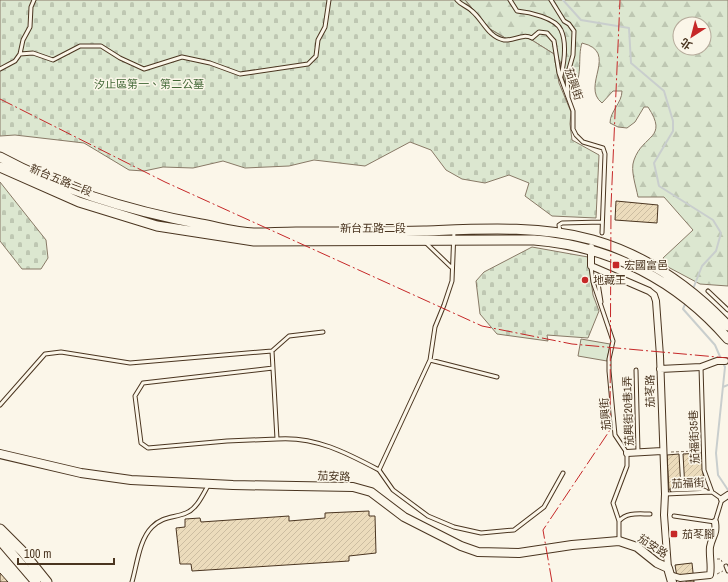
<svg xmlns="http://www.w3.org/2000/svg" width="728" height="582" font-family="'Archivo Narrow','Noto Sans TC',sans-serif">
	<defs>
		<pattern id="forest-firs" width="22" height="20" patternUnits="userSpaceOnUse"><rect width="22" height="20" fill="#dce7d0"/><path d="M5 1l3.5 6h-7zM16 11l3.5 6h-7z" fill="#bec7b2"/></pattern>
		<pattern id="cemetery-stones" width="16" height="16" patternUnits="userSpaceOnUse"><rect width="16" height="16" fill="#dce7d0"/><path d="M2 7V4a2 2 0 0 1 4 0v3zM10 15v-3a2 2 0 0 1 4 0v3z" fill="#bec7b2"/></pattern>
		<pattern id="building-hatch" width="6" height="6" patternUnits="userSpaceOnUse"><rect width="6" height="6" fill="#ecdcbc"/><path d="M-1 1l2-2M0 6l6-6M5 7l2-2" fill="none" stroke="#ccbda1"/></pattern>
	</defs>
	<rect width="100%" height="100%" fill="#fbf6e9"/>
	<path fill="#dce7d0" stroke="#887966" d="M 581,339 L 610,344 L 607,361 L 578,356 Z"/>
	<path fill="url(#forest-firs)" stroke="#887966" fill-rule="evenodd" d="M 465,0 L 728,0 L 728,286 L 700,284 L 668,267 L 663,258 L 693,230 L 664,197 L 638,197 C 636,186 630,170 634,160 C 643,134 669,139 648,107 L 644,107 L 635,122 L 627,128 L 618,127 L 610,123 C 610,111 622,103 622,91 L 613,91 L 602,103 C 580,86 620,52 582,43 C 577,57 584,80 571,90 L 565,85 L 560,61 L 554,54 L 527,37 L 507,39 L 490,29 ZM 680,24 L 704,24 L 704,48 L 680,48 Z"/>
	<path fill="url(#cemetery-stones)" stroke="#887966" d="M 0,0 L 465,0 L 490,29 L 507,39 L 527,37 L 554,54 L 559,83 L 571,112 L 570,124 L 572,140 L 599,155 L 596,218 L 552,216 L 525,196 L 529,183 L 509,175 L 485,183 L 462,179 L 446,170 L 431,150 L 410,142 L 365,166 L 314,160 L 289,166 L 245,168 L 223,161 L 193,168 L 163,167 L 144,171 L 129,170 L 84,143 L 15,135 L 0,136 Z
		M 0,182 L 46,240 L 48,258 L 41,269 L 22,269 L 0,241 Z
		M 532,247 L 588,257 L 593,295 L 599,311 L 588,338 L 547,335 L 548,341 L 497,334 L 480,314 L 476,281 L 484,272 Z"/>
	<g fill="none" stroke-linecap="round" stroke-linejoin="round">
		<path stroke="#c9cecd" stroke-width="2" d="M 563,0 L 581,20 L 629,28 L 631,63 L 664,91 L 673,121 L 673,131 L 654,163 L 659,186 L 713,220 L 721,233 L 716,251 L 702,266 L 693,289
			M 686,302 L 683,309 L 715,345 L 721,359
			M 723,363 L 725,367 L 716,453 L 718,475 L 728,490
			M 723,387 L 728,385"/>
	</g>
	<path fill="url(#building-hatch)" stroke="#4a3520" d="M 616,201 L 658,205 L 657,223 L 615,220 Z
		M 702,453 L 704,488 L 685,489 L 683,454 Z
		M 679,454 L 681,489 L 669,490 L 667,455 Z
		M 369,511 L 369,516 L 375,516 L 376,553 L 349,556 L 349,561 L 192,571 L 191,564 L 180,564 L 176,528 L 185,527 L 185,519 L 200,518 L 201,522 L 289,516 L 289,521 L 325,518 L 325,513 Z
		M 692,563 L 694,582 L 686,582 L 686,576 L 677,577 L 675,565 Z
		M 0,573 L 8,582 L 0,582 Z"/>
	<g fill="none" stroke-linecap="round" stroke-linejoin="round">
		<g stroke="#4a3520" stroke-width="5">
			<path id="lane" d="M 457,0 C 461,5 467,6 472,11 C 483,20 488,37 504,40 C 515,41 522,33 532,38 L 539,32 L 547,33 L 554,41 L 559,73 L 573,111 L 573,129 L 576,135 L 583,142 L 603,148 L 605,154 L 602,233
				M 510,0 L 517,11 C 529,12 556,18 561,30 C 567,43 564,63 561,76
				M 551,0 L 564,21 L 569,24 L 574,31 L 573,55 L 567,76 L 568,97
				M 20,54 L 23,40 L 30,27 L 31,7 L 34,0
				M 0,69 L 15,61 L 20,54 L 33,53 L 53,60 L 80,46 L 101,46 L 120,58 L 144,69 L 182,57 L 210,63 L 240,74 L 308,64 L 316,56 L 318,40 L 325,27 L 329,0
				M 454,231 L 452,281 L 444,305 L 435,327 L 430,360 L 379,470 L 393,490 L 428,516 L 454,527 L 481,533 L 514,530 L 544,507 L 563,473
				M 560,232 L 559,225 L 562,223 L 602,222
				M 425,242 L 451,267
				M 591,267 L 593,282 L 613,341 L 609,359 L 609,371 L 615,435 L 627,453 L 627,466 L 613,503 L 619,521 L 619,539
				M 597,277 L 601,302
				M 708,291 L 728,310
				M 272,351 L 289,336 L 323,332
				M 430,360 L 497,377
				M 273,368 L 143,383 L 135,396 L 141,443 L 148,448 L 227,441 L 277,439
				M 636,370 L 638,452
				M 0,405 L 45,354 L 61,352 L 130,363 L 272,351 L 277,439 C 315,436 347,453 379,470
				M 672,490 L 701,489 L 706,491
				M 665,494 L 712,492
				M 674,516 L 715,522 L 722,499 L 712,492 L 704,470 L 701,367
				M 619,521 C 627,512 638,514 650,514
				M 726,566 L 728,571
				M 132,582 C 137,565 139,540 152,527 C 163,516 174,518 186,513 C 197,509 203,494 209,484"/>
		</g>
		<g stroke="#4a3520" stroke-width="8">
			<path id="street" d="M 591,247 L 591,266 L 649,291 L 654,295 L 656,301 L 660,356 L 665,494 L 664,515 L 668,568
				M 660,369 L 701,367 L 717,361 L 725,361
				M 627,453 L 662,451
				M 722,499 L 728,495
				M 670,575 L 680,578 L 710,575 C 712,566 709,556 710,547 C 712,536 717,535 715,522"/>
		</g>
		<g stroke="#4a3520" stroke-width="10">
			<path id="secondary" d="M 0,454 L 81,473 L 131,480 L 233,485 L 353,487 L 371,492 L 404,517 L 461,546 L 478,552 L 519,553 L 572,545 L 619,541 L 637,547 L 657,563 L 668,568 L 672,582"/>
		</g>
		<g stroke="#4a3520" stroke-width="11">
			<path id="primary" d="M 0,157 C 63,191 130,211 201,224 C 218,227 236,233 254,233 C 268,233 282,232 296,232 C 339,232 381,232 424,231 C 479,229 539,225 593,240 C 645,255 691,287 728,326
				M 0,167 L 79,202 L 157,226 L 254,241 L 534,240 C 611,246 678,281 728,339
				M 0,529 L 22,551 L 47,582
				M 0,540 L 36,582"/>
		</g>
		<path stroke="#7f6f5c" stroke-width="1" stroke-dasharray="3 2" stroke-linecap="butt" d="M 671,452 L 698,451
			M 717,559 L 721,559 L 722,562
			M 717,574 L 723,571"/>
		<use href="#lane" stroke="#fbf6e9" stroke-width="3"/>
		<use href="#street" stroke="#fbf6e9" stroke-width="6"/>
		<use href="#secondary" stroke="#fbf6e9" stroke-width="8"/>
		<use href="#primary" stroke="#fbf6e9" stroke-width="9"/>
		<path stroke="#c62828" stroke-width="1" stroke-dasharray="14 3 2 3" stroke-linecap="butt" d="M 0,99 L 165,182 L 482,326 L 572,344 L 728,358
			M 552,582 L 543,530 L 610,430 L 611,206 L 620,0"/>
	</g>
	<g fill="#c62828" stroke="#fbf6e9" stroke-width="1.5">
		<rect x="612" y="261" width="8" height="8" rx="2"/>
		<circle cx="585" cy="280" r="4"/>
		<rect x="670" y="530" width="8" height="8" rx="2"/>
	</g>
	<g text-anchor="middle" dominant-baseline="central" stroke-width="3" stroke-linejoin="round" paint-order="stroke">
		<g font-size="11" fill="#436837" stroke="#fbf6e9">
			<text x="149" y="84">汐止區第一、第二公墓</text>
		</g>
		<g font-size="11" fill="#4a3520" stroke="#fbf6e9">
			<text transform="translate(574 84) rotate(72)">茄興街</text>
			<text transform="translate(61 180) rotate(22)">新台五路二段</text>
			<text x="373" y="228">新台五路二段</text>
			<text transform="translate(650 391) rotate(-91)">茄苳路</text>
			<text transform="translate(628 411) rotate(-92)">茄興街20巷1弄</text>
			<text transform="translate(605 414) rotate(-95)">茄興街</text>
			<text transform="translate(694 437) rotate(-92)">茄福街35巷</text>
			<text transform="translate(334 476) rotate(2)">茄安路</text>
			<text transform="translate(688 483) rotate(-3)">茄福街</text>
			<text transform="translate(653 546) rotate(33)">茄安路</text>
		</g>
		<g font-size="11" fill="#4a3520" stroke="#fbf6e9" text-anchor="start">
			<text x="624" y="265">宏國富邑</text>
			<text x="593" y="280">地藏王</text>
			<text x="682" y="534">茄苳腳</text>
		</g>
	</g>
	<g transform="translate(692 36) rotate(216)"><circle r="19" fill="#fbf6e9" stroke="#b4a999"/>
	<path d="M0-3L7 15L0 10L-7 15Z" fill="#c62828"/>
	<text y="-6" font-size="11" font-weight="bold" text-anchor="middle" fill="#4a3520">北</text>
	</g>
	<path d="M18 558v6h96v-6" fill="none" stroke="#4a3520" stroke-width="2"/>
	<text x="24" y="558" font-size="12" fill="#4a3520" stroke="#fbf6e9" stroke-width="3" paint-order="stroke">100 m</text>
</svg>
